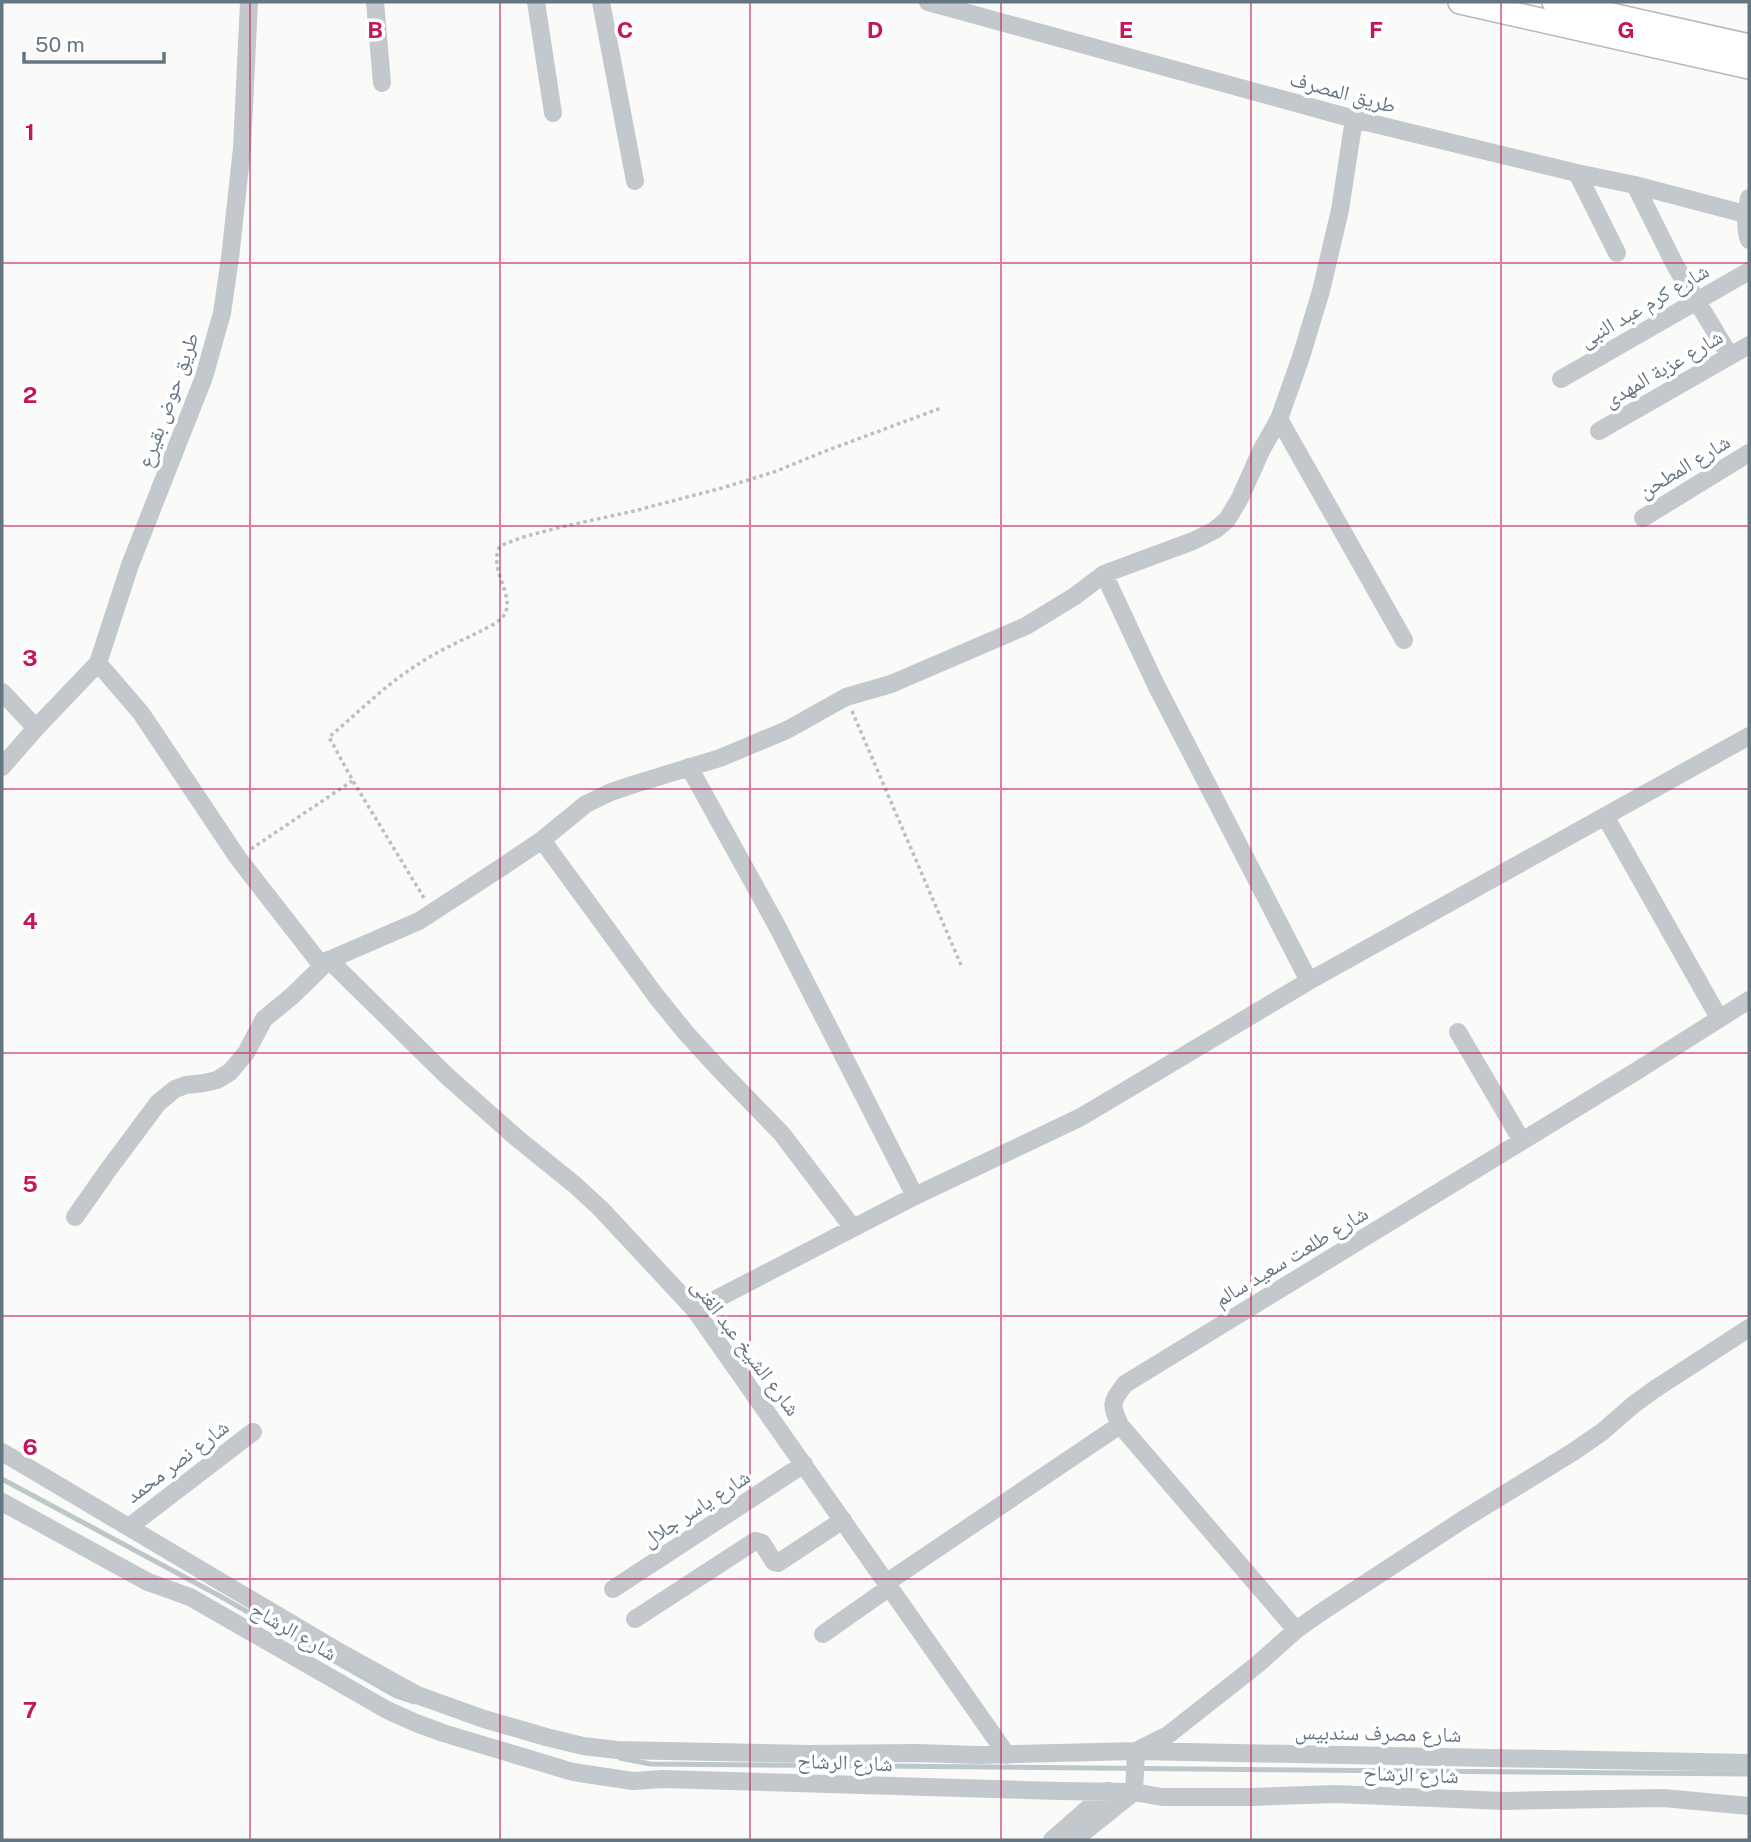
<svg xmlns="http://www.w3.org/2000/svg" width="1751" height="1842" font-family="'Public Sans','Noto Naskh Arabic',sans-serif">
	<rect width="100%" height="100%" fill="#fafaf8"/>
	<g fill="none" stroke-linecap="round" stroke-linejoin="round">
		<path stroke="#bbc7cb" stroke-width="5" d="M 2,1479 L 218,1595 L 396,1696 L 414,1702
			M 620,1758 L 650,1764 L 1749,1774"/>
		<g stroke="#b3babf" stroke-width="26">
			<path id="secondary" d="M 1460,2 L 1749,67
				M 1554,2 L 1749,46"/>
		</g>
		<path stroke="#bbbfc2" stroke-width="3.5" stroke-dasharray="3.5 3.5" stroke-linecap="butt" d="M 852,711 L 961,965
			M 251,849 L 352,781
			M 424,898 L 353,781 L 329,737 C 358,713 385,685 417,665 C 436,652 458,642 479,632 C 486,628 496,624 502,618 C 519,598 487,571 500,546 L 523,537 L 561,527 L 634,511 L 722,488 L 774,472 L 823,452 L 941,408"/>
		<path stroke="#c3c8cc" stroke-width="18" d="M 375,2 L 382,83
			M 536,2 L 553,113
			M 601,2 L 635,181
			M 928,2 L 1354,119 L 1577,173 L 1635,185 L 1749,215
			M 1577,173 L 1617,253
			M 1635,185 L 1675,265 L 1730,356
			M 1749,198 C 1747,211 1744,227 1749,240
			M 1561,379 L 1749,271
			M 1279,419 L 1404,640
			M 1599,431 L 1749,345
			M 1643,518 L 1749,453
			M 1104,574 L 1156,685 L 1309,981
			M 98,663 L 141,713 L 238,858 L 319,962 L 329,960 L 419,921 L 502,867 L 542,840 L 586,804 L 611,792 L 635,784 L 720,758 L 787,730 L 846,697 L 891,684 L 1026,626 L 1075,596 L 1104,574 L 1193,541 L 1215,530 L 1227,520 L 1240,498 L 1261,451 L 1279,419 L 1301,357 L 1321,291 L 1340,210 L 1354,119
			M 2,692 L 36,728
			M 2,767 L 36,728 L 98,663 L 130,565 L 204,377 L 222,313 L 230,258 L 242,148 L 249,2
			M 689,767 L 777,926 L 915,1196
			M 1605,816 L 1719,1018
			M 542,840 L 656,996 L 686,1033 L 718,1068 L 782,1134 L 853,1228
			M 329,960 L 448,1077 L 518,1139 L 575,1185 L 601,1209 L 695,1310 L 1007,1755
			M 1458,1032 L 1522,1141
			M 75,1217 L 108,1170 L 158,1103 L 175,1089 L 186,1085 L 204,1083 L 217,1080 L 230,1072 L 246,1053 L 264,1019 L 292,996 L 329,960
			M 695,1310 L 915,1196 L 1081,1117 L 1309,981 L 1749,736
			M 2,1452 L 341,1653 L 417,1695 L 484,1719 L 546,1737 L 583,1746 L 617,1750 L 809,1754 L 916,1753 L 978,1755 L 1136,1751 L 1749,1763
			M 2,1502 L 148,1582 L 190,1597 L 387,1710 L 416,1723 L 443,1733 L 573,1772 L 633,1781 L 663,1779 L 1059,1791 L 1134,1792 L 1162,1797 L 1252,1797 L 1335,1794 L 1504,1801 L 1663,1798 L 1749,1806
			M 129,1527 L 253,1432
			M 886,1583 L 1120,1425
			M 613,1589 L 804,1464
			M 635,1619 L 755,1541 L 762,1543 L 774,1562 L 778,1563 L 843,1520
			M 1296,1630 L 1120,1425 C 1110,1403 1111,1403 1125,1384 L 1635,1072 L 1749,1000
			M 823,1634 L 890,1587
			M 1052,1840 L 1108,1791
			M 1074,1840 L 1134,1792 L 1136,1751 L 1168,1735 L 1258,1664 L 1296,1630 L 1323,1611 L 1464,1519 L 1573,1452 L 1602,1432 L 1633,1405 L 1655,1389 L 1749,1328"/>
		<use href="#secondary" stroke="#fff" stroke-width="23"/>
	</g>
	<path fill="none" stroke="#c2185b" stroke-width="2" stroke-opacity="0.55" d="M 250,2 L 250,1840M 500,2 L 500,1840M 750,2 L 750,1840M 1001,2 L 1001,1840M 1251,2 L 1251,1840M 1501,2 L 1501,1840M 2,263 L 1749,263M 2,526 L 1749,526M 2,789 L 1749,789M 2,1053 L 1749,1053M 2,1316 L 1749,1316M 2,1579 L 1749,1579"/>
	<g text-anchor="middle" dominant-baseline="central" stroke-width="7" stroke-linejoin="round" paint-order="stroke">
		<g font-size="21" fill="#657683" stroke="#fff">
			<text transform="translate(1343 92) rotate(15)">طريق المصرف</text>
			<text transform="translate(1644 305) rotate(-30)">شارع كرم عبد النبى</text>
			<text transform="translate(1663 368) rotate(-30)">شارع عزبة المهدى</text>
			<text transform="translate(168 400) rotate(-70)">طريق حوض بقيرع</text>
			<text transform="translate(1684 466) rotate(-31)">شارع المطحن</text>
			<text transform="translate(1291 1256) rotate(-31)">شارع طلعت سعيد سالم</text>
			<text transform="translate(746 1347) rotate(53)">شارع الشيخ عبد الغنى</text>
			<text transform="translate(177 1461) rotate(-37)">شارع نصر محمد</text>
			<text transform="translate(696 1508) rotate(-33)">شارع ياسر جلال</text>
			<text transform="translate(294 1631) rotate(30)">شارع الرشاح</text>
			<text transform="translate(1378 1733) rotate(1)">شارع مصرف سندبيس</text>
			<text transform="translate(845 1762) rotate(2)">شارع الرشاح</text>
			<text transform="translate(1411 1774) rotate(2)">شارع الرشاح</text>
		</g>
	</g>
	<g font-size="23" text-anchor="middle" font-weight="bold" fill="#c2185b" stroke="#fff" stroke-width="7" stroke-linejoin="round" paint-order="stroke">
		<text x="375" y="38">B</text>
		<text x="625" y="38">C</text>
		<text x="875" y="38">D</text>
		<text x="1126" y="38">E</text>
		<text x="1376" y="38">F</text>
		<text x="1626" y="38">G</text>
		<text x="30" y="140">1</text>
		<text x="30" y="403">2</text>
		<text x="30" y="666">3</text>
		<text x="30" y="929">4</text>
		<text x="30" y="1192">5</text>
		<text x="30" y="1455">6</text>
		<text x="30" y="1718">7</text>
	</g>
	<rect width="1751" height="1842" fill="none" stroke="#657683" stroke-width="7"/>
	<path d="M24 52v10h140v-10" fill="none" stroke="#657683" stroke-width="3.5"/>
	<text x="35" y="52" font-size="21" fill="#657683" stroke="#ffffff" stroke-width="5" paint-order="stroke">50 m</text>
</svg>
